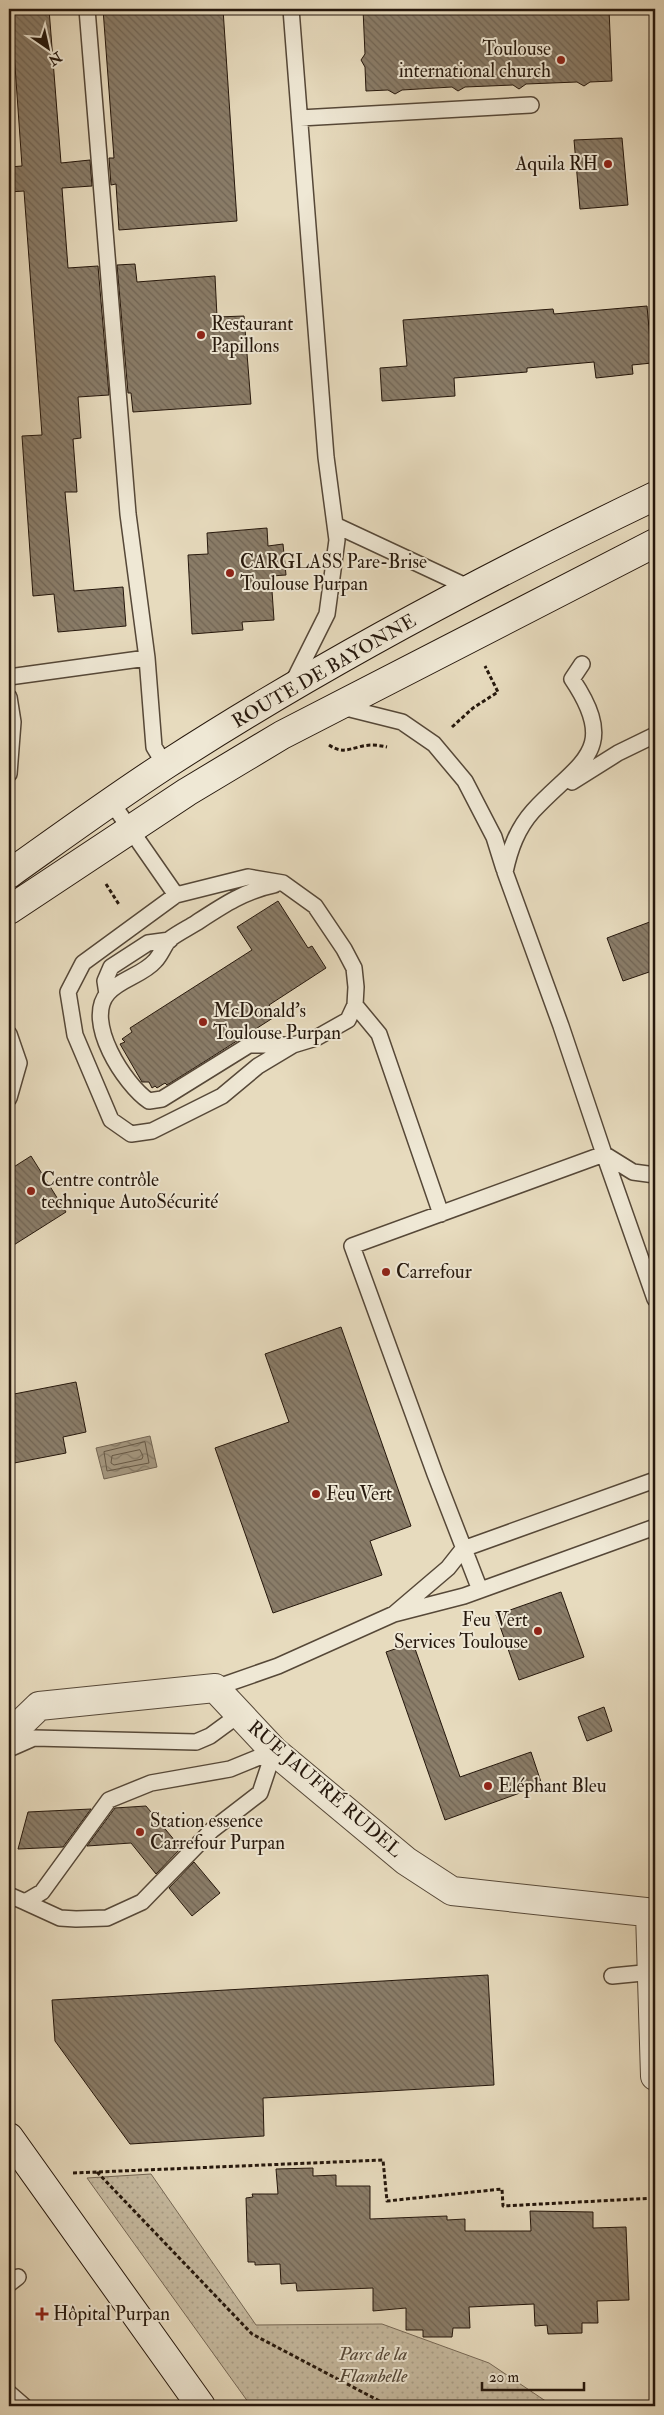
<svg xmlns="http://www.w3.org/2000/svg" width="664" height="2415" font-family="'IM FELL Double Pica',serif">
	<defs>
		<pattern id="grass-dots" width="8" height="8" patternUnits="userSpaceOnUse" patternTransform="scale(1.25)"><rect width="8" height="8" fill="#c6baa0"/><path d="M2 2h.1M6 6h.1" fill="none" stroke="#aa9f89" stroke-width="1.8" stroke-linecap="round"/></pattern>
		<pattern id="water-waves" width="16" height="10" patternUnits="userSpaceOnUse" patternTransform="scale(1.25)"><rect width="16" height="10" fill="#a59881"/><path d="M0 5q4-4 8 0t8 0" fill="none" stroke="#867b68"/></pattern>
		<pattern id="building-back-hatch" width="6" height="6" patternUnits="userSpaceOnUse" patternTransform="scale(1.25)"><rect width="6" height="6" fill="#8a7d69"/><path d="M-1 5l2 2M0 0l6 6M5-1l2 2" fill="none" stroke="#716555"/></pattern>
	</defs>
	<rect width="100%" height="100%" fill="#e7dbbe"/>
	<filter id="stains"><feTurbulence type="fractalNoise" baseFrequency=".004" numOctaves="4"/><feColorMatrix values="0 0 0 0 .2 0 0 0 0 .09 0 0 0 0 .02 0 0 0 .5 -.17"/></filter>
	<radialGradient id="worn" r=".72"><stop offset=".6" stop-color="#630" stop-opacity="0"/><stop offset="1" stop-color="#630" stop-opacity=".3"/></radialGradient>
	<path fill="url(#grass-dots)" stroke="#766856" d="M 151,2174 L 256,2325 L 382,2324 L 489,2363 L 553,2406 L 251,2406 L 87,2178 Z"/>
	<path fill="url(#water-waves)" stroke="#726452" d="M 150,1436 L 157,1467 L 104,1479 L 96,1448 Z"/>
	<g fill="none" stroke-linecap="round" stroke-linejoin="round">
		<path stroke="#655846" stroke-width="1" d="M 145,1442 L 149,1463 L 107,1471 L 104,1452 Z
			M 140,1450 L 143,1456 L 142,1459 L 114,1465 L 111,1463 L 112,1456 Z"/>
	</g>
	<path fill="url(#building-back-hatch)" stroke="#25170c" d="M 11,9 L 49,9 L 61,163 L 90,160 L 92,186 L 62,188 L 68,268 L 98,266 L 109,395 L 78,397 L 81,438 L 73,439 L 77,492 L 65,492 L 74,591 L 123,587 L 126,626 L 58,632 L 54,594 L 33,596 L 22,436 L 42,435 L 24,191 L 9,192 L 9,167 L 22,166 Z
		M 103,9 L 223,9 L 237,221 L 119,230 L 116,184 L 111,185 L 109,158 L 114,158 Z
		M 363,9 L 609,9 L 612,81 L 590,82 L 584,86 L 577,82 L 526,84 L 519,89 L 513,85 L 465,87 L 458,91 L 452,87 L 402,90 L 395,94 L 388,90 L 366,91 L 365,67 L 361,60 L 365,54 Z
		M 622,138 L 628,205 L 580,209 L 574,140 Z
		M 135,264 L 137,282 L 215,276 L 217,317 L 244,316 L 251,404 L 133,412 L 131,393 L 128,393 L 117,265 Z
		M 647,306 L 652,363 L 632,365 L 633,374 L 596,378 L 594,362 L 527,368 L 527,372 L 454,378 L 455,396 L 382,401 L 380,368 L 407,366 L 403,320 L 553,309 L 554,314 Z
		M 267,528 L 268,546 L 283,544 L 286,575 L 271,576 L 274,620 L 242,622 L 243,630 L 192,634 L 188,555 L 208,554 L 207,533 Z
		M 278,901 L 308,948 L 312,946 L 326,968 L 269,1005 L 276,1016 L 207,1060 L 167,1085 L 165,1083 L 157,1088 L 155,1086 L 152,1088 L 149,1082 L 142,1082 L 120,1044 L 125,1042 L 122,1039 L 132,1032 L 130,1028 L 252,950 L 237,927 Z
		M 655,920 L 655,970 L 623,981 L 607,938 Z
		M 31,1156 L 66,1212 L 9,1248 L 9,1170 Z
		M 341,1327 L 411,1526 L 370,1541 L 382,1575 L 273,1613 L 215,1448 L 289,1422 L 265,1354 Z
		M 76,1382 L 86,1432 L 63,1437 L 66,1453 L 9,1464 L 9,1395 Z
		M 561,1592 L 584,1657 L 519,1680 L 496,1615 Z
		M 413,1643 L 460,1777 L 531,1752 L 542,1785 L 445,1820 L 386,1652 Z
		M 604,1707 L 612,1731 L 587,1741 L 578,1717 Z
		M 146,1806 L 181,1848 L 156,1874 L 131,1843 L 87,1846 L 115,1808 Z
		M 91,1809 L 63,1847 L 18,1849 L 28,1812 Z
		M 194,1862 L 220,1893 L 192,1916 L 169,1888 Z
		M 488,1975 L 494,2085 L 263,2098 L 264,2136 L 130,2144 L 55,2041 L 52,2000 Z
		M 313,2168 L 313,2176 L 336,2175 L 336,2186 L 370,2186 L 370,2219 L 447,2216 L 447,2220 L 465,2219 L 465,2231 L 531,2231 L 530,2211 L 593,2212 L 593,2228 L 626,2227 L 629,2300 L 597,2301 L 598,2323 L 582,2323 L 582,2333 L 548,2334 L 547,2325 L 535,2326 L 534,2304 L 469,2307 L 470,2328 L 453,2328 L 452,2337 L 423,2337 L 423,2330 L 406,2330 L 406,2308 L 373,2311 L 373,2288 L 297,2291 L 296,2283 L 281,2284 L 280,2264 L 255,2265 L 255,2262 L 248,2262 L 246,2198 L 253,2197 L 252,2194 L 278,2194 L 276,2169 Z"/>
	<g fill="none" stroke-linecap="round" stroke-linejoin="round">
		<g stroke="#564838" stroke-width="18">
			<path id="lane" d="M 87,9 L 128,514 L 147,658
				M 291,9 L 326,457 L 337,540 L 327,614 L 293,682
				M 300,118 L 531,105
				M 335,525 L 470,588
				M 582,664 L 572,679 C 621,752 578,762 533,811 C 517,829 510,849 505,872 L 561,1026 L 604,1154 L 633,1172 L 655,1175
				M 9,677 L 147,658 L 154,747 L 165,765
				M 9,697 L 13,722 L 9,774
				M 338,706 L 402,722 L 434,744 L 465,781 L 494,837 L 504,869
				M 572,782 L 618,753 L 655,735
				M 112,803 L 176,895
				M 248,877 L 283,883 L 315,906 L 344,949 L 354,968 L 356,987 L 355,1005 L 348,1020 L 316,1038 L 293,1045 L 258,1066 L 222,1096 L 152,1131 L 131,1134 L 111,1120 L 75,1035 L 68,992 L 83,963 L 176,895 Z
				M 274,885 C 244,891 222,906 196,923 C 188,928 178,933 170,939 C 164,945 161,955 155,961 C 143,975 120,979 108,993 C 83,1021 125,1085 149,1101 L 162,1099 L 249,1045 L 292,1045
				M 107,994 L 105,981 L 111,967 L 148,943 L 170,940
				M 355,1005 L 379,1034 L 441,1214
				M 9,1034 L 19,1063 L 9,1098
				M 655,1480 L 463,1549 L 448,1568 L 394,1614 L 464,1596 L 655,1527
				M 480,1590 L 435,1474 L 352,1246 L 604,1154 L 655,1299
				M 215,1688 L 278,1666 L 394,1614
				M 9,1749 L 34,1738 L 196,1742 L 210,1736 L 240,1714
				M 9,1895 L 25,1902 L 42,1892 L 109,1800 L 151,1783 L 230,1769 L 274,1751
				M 25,1902 L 60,1918 L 76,1919 L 107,1918 L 142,1902 L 212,1830 L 260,1793 L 274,1751
				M 612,1976 L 653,1972
				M 9,2284 L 18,2277
				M 9,2393 L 24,2406"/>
		</g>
		<g stroke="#564838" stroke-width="30">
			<path id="street" d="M 9,1735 L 39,1706 L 215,1688 L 274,1751 L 406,1861 L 452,1891 L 655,1913
				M 650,1913 L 655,2076"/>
		</g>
		<g stroke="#25170c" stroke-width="30">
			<path id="secondary" d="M 9,874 C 61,837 113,799 167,764 C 323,663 488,576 655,496
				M 9,910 L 187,792 L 282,735 L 655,543
				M 9,2137 L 201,2406"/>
		</g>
		<path stroke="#25170c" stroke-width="3" stroke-dasharray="4 2.5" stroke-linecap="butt" d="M 452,727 L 473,708 L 498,692 L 485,666
			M 329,745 C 341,753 346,750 359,747 C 368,744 378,745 387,747
			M 106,884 L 120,906
			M 97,2172 L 252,2334 L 389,2406
			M 73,2173 L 383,2160 L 387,2201 L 502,2189 L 503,2206 L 655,2198"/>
		<use href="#lane" stroke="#efe8d5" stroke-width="15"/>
		<use href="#street" stroke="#efe8d5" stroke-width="28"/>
		<use href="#secondary" stroke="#efe8d5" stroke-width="28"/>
	</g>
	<g fill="#8f2418" stroke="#efe8d5" stroke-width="2">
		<circle cx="561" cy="60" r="5"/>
		<circle cx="608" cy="164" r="5"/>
		<circle cx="201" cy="335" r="5"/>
		<circle cx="230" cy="573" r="5"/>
		<circle cx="203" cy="1022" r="5"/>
		<circle cx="31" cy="1191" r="5"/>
		<circle cx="386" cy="1272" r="5"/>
		<circle cx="316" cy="1494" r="5"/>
		<circle cx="538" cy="1631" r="5"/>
		<circle cx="488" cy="1786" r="5"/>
		<circle cx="140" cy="1832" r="5"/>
		<path d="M39.5 2306.5h5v5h5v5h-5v5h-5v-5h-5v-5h5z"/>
	</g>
	<g text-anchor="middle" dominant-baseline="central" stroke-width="4" stroke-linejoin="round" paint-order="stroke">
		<g font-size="19" fill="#25170c" stroke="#efe8d5" text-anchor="start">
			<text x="551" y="49" text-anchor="end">Toulouse<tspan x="551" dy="22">international church</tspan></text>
			<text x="598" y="164" text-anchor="end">Aquila RH</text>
			<text x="211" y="324">Restaurant<tspan x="211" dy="22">Papillons</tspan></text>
			<text x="240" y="562">CARGLASS Pare-Brise<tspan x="240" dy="22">Toulouse Purpan</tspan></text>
			<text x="213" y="1011">McDonald's<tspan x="213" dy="22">Toulouse Purpan</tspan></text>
			<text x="41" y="1180">Centre contrôle<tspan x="41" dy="22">technique AutoSécurité</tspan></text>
			<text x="396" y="1272">Carrefour</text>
			<text x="326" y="1494">Feu Vert</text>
			<text x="528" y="1620" text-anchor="end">Feu Vert<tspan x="528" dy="22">Services Toulouse</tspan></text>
			<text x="498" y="1786">Eléphant Bleu</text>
			<text x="150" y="1821">Station essence<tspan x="150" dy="22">Carrefour Purpan</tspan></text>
			<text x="53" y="2314">Hôpital Purpan</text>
		</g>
		<g font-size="19" fill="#25170c" stroke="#efe8d5">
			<text transform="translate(324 671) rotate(-30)">ROUTE DE BAYONNE</text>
			<text transform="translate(325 1789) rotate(41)">RUE JAUFRÉ RUDEL</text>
		</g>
		<g font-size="19" font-style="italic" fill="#554838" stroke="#efe8d5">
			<text x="373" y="2354">Parc de la<tspan x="373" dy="22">Flambelle</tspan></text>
		</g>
	</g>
	<rect width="664" height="2415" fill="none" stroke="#e7dbbe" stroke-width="30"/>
	<rect x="10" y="10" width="644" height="2395" fill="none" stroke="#25170c" stroke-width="2.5"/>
	<rect x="15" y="15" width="634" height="2385" fill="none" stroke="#25170c"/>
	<g transform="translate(48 48) rotate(146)" stroke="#efe8d5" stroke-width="4" paint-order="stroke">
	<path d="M0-4L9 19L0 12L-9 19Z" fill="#25170c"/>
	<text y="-8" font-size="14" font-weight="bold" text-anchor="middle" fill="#25170c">N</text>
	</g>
	<path d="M482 2382v8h102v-8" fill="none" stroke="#25170c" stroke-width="2.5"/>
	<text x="489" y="2382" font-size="15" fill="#25170c" stroke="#efe8d5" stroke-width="4" paint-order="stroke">20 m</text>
	<rect width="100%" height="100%" filter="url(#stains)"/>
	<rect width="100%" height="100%" fill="url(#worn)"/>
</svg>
